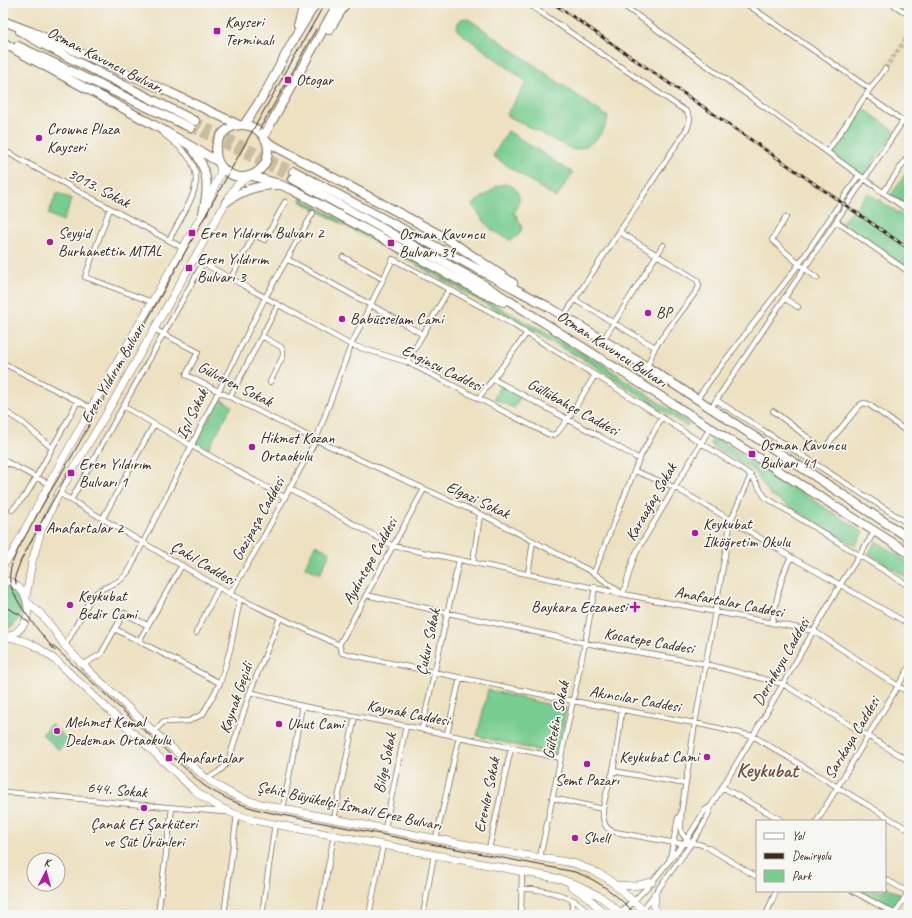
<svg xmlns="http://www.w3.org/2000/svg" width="912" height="918" font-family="Caveat,sans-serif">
	<rect width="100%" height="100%" fill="#f6f6f2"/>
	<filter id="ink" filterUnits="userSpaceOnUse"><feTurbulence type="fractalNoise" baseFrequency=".025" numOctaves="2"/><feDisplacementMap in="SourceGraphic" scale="8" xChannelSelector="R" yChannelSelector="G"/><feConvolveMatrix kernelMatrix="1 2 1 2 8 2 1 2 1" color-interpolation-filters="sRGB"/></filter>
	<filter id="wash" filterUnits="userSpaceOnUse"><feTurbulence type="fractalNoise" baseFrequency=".012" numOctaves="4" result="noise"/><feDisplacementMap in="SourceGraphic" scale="16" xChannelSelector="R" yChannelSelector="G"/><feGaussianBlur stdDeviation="0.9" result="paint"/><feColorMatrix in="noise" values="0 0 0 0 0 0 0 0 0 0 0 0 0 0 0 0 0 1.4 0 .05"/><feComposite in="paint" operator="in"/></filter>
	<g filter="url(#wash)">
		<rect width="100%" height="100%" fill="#ede1c1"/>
		<path fill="#77cc8f" stroke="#597b56" d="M 465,18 L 470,20 L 608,117 C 604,135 592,147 573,150 L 506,115 L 527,82 L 458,31 C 456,24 459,19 465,18 Z
			M 864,109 L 895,131 L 864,176 L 832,155 Z
			M 508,131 L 573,173 L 556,198 L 493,156 Z
			M 909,169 L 909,207 L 891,195 Z
			M 505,184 C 520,186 523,201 514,212 L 522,226 C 521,234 517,238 510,240 L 492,230 L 484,221 L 472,205 L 497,186 Z
			M 57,193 L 72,199 L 63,221 L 48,214 Z
			M 868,193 L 909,220 L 909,270 L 842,222 Z
			M 301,198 L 602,364 L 688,422 L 688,425 L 686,426 L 595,366 L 411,262 L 300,201 Z
			M 500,385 L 521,395 L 514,408 L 494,399 Z
			M 220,399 L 232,406 L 206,452 L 194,445 Z
			M 714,437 L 863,532 L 855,546 L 770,495 L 754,471 L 712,446 L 711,441 Z
			M 876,541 L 909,562 L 909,579 L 869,554 Z
			M 315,545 L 330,552 L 320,574 L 305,567 Z
			M 3,587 C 27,594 27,624 3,631 Z
			M 488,690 L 567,709 L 556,755 L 477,736 Z
			M 51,724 L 68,740 L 59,750 L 42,734 Z
			M 885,886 L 901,895 L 892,910 L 859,891 L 885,891 Z"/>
	</g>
	<g filter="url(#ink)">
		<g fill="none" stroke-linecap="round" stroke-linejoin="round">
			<path stroke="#c9bca0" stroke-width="4.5" stroke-dasharray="4.5 2" stroke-linecap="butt" d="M 885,69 L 908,36"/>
			<path stroke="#c9bca0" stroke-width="8" stroke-dasharray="8 4" stroke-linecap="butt" d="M 195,121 L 294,171
				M 191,128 L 293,179"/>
			<g stroke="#796a57" stroke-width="6">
				<path id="street" d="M 527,3 L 687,112 L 690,119 L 688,127 L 564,316
					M 620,3 L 909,211
					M 745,3 L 870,89 L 827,152 L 825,150
					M 891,3 L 909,15
					M 908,36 L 909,34
					M 870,89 L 885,69
					M 866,95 L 909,125
					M 164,134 C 172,141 181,147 187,155 C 203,175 195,193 184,213 C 179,222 174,231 169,240
					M 3,150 L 183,248
					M 883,193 L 909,155
					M 110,208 L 85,277 L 152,302
					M 786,217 L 772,240 L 799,264 L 817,278
					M 836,221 L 909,272
					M 620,232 L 697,280 L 699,285 L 698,289 L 655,347 L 647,367
					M 343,257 L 383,279
					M 194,258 L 351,345 L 407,362 L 548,434 L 553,435 L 557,433 L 568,419 L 595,375
					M 287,259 L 371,305 L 422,334
					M 231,278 L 254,235 L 265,240 L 285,202
					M 784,298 L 798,307
					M 575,300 L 655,347
					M 154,329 L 198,352 L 186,375 L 316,440 L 489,518 L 594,573 L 621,593
					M 262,336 L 281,347 L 283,351 L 283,356 L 270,382
					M 603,340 L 663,245
					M 407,362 L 449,289
					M 3,363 L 91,408
					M 493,379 L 599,436 L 639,459
					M 230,397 L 278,305
					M 478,399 L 527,333
					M 697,399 L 711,379 L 799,264 L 859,175
					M 716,400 L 909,524
					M 123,406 L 192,446 L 284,497
					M 711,408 L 903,121
					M 3,410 L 23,423 L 52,448
					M 773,411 L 819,446 L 824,446 L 827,445 L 860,405 L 864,403 L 868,404 L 909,433
					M 3,460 L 49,484
					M 3,469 L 7,462
					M 635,471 L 674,487 L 731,520 L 791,557 L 909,624
					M 289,488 L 393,546 L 623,594 L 814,631 L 909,693
					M 59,493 L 230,594 L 339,645
					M 71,500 L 203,263
					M 12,510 L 23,498 L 28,492 L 78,401
					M 103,518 L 154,424
					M 473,562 L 480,515
					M 594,573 L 639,459 L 662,417
					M 528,574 L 533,541
					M 230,594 L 264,536 L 316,440 L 351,345 L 393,259 L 497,315 L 621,391 L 751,475 L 765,497 L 909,586
					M 623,594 L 633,560 L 637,551 L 710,428
					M 366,595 L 585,643 L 706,664 L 783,684 L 909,761
					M 772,623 C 777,600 780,577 791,557
					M 115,629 L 220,683
					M 196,633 L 219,587
					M 139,641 L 182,565
					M 339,645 L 342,653 L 573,701 L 695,723 L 753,736 L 909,830
					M 339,645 L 424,489
					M 65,646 L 92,596 C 105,583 118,588 130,569 L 265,298 L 313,213
					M 83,665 L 101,654 L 124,613 L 147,625
					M 250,692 L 302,706 L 406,726 L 561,758
					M 622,710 C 619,730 617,751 613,771 C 610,784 602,801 603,814 C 603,823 606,830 615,832 L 670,842 L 674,842 L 683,844 L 692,843 L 699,844 L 707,847 L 757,877
					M 422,729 L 459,560
					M 154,732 L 163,722 L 189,721 L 203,714 L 220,683 L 230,650 L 240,599
					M 447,734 L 460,678
					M 613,771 L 686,784
					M 206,778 C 216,775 222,770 228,762 L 250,692 L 280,618
					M 722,787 L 783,821
					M 3,792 L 31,794 L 121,803 L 224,812
					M 552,798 L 603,809
					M 283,809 L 302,706
					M 334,819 L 355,716
					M 817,821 L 898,686 L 909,668
					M 385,828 L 406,726
					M 436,839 L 459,737
					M 692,843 C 675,830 683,831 681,814 L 695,723 L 715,612 L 731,520 L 751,475
					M 489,849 L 511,748
					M 540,857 L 585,643 L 595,587
					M 670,859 L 678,818 L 681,814
					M 885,879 L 908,892
					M 521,889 C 539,888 582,896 588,915
					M 853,891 L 897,915
					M 634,901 L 652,882 L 687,839 L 705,810 L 711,806 L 753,736 L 840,585 L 875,531
					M 643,909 C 655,894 666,878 678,862 C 688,848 708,822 711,806
					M 423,913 L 441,915
					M 158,915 L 172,808
					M 224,915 L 237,815
					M 262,915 L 275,823
					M 319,915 L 334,835
					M 369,915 L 383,845
					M 423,915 L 434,855
					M 521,915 L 522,872
					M 571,915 L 573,901
					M 766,915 L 776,891
					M 894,915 L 909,891"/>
			</g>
			<g stroke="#796a57" stroke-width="8">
				<path id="secondary" d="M 3,5 L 4,3
					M 620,915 L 628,906 L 634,901
					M 636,915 L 643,909"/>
			</g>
			<g stroke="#796a57" stroke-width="8">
				<path id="primary" d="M 3,565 L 13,552 L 49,484 L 91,408 L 203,213 L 220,174 L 220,166
					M 3,580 C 34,586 37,627 7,637
					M 26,597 L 32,562 L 41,531 L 59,493 L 105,416 L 226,202 C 234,189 235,184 249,177
					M 27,602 L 40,613 L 54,630 L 65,646 L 83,665 L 154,732 L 206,778 L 221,788 L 236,796 L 253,802 L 283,809 L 494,850 L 573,863 L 591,870 L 607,878 L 649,915
					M 6,637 C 30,640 42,649 60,664 L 194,790 C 212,805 231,814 253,820 L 561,879 L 580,886 L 601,897 L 623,915
					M 615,885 L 634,886 L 652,882
					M 571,886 L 589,898 L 605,915
					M 655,894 L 654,906 L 655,915"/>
			</g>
			<g stroke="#796a57" stroke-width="10">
				<path id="highway" d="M 3,21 L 32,32 L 169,92 L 239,125
					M 298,26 L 302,12 L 307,3
					M 329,30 L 346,3
					M 20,31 L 44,45 L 195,121
					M 3,42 L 17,51 L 154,125 L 217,161
					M 18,46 L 191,128
					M216 151a26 26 0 1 1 52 0a26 26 0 1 1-52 0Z
					M 244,125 L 265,93 L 294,39 L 316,3
					M 264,137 L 271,123 L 338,3
					M 267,142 L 446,238 L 513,283
					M 192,148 C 209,170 209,187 203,213
					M 294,171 L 547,306 L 644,365 L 697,399 L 909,538
					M 252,176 L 276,183 L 293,190 L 483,293 L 503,302
					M 293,179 L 481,283 L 909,553
					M 226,202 C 242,190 258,185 277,185"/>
			</g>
			<use href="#street" stroke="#fff" stroke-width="4.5"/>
			<use href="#secondary" stroke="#fff" stroke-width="6"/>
			<use href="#primary" stroke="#fff" stroke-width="7"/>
			<use href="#highway" stroke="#fff" stroke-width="8"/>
			<path stroke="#3b2a1e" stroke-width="1" d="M 259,130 L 288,80 L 316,29
				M 16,584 L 15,576 L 21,560 L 69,471
				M 3,606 L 19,614 L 29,623
				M 52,645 L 202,784 C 230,803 254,810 287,816 L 575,872 C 601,881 617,896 637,915
				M 55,651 C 41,633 15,604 10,582 C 9,575 11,567 13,561 C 17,549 24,538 30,528 C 43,503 57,480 72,456 L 254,128 L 325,3"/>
			<g stroke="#3b2a1e" stroke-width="3">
				<path id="rail" d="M 553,3 L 909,249"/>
			</g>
			<use href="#rail" stroke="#f6f6f2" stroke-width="1.5" stroke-dasharray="4.5" stroke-linecap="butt"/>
		</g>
	</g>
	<g fill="#b5179e" stroke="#f6f6f2" stroke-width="1.5">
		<rect x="213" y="27" width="8" height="8" rx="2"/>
		<rect x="284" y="76" width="8" height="8" rx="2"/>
		<circle cx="39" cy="138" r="4"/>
		<rect x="188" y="229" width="8" height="8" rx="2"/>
		<circle cx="50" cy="242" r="4"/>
		<rect x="387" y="239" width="8" height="8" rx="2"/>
		<rect x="185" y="264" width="8" height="8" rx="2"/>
		<circle cx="648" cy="313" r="4"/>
		<circle cx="342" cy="319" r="4"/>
		<circle cx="252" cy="447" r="4"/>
		<rect x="748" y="450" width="8" height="8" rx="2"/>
		<rect x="67" y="469" width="8" height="8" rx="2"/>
		<rect x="34" y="524" width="8" height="8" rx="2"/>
		<circle cx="695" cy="533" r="4"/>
		<circle cx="70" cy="605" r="4"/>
		<path d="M633 601h4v4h4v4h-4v4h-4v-4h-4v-4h4z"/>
		<circle cx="279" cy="724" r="4"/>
		<circle cx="57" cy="731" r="4"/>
		<circle cx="707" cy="757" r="4"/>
		<rect x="165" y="754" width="8" height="8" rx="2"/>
		<circle cx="587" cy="764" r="4"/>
		<circle cx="144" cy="808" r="4"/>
		<circle cx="575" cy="838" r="4"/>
	</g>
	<g text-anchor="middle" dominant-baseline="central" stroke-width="3.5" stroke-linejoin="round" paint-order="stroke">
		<g font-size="16" fill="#3b2a1e" stroke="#f6f6f2" text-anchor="start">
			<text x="225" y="22">Kayseri<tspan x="225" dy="18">Terminalı</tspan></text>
			<text x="296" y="80">Otogar</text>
			<text x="47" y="129">Crowne Plaza<tspan x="47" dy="18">Kayseri</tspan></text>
			<text x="58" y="233">Seyyid<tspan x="58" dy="18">Burhanettin MTAL</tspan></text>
			<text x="200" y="233">Eren Yıldırım Bulvarı 2</text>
			<text x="399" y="234">Osman Kavuncu<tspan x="399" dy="18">Bulvarı 39</tspan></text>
			<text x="197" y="259">Eren Yıldırım<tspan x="197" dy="18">Bulvarı 3</tspan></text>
			<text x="656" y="313">BP</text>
			<text x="350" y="319">Babüsselam Cami</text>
			<text x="260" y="438">Hikmet Kozan<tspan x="260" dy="18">Ortaokulu</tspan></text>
			<text x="760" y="445">Osman Kavuncu<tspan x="760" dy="18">Bulvarı 41</tspan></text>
			<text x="79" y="464">Eren Yıldırım<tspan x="79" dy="18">Bulvarı 1</tspan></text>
			<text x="703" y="524">Keykubat<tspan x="703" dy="18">İlköğretim Okulu</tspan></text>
			<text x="46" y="528">Anafartalar 2</text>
			<text x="78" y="596">Keykubat<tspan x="78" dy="18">Bedir Cami</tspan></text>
			<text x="627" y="607" text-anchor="end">Baykara Eczanesi</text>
			<text x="65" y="722">Mehmet Kemal<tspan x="65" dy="18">Dedeman Ortaokulu</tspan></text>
			<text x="287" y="724">Uhut Cami</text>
			<text x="699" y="757" text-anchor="end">Keykubat Cami</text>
			<text x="177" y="758">Anafartalar</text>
			<text x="587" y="780" text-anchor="middle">Semt Pazarı</text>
			<text x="144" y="824" text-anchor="middle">Çanak Et Şarküteri<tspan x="144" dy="18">ve Süt Ürünleri</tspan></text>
			<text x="583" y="838">Shell</text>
		</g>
		<g font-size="16" fill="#3b2a1e" stroke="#f6f6f2">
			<text transform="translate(105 60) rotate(27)">Osman Kavuncu Bulvarı</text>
			<text transform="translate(99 188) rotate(28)">3013. Sokak</text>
			<text transform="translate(612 349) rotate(33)">Osman Kavuncu Bulvarı</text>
			<text transform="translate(442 368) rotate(26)">Enginsu Caddesi</text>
			<text transform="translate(113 373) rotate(-60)">Eren Yıldırım Bulvarı</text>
			<text transform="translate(235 384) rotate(27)">Gülveren Sokak</text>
			<text transform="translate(573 407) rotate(29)">Güllübahçe Caddesi</text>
			<text transform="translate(192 414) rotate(-64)">Işıl Sokak</text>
			<text transform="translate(478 500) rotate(25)">Elgazi Sokak</text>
			<text transform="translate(651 502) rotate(-60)">Karaağaç Sokak</text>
			<text transform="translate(258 519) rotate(-61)">Gazipaşa Caddesi</text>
			<text transform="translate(370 561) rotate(-61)">Aydıntepe Caddesi</text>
			<text transform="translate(203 563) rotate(31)">Çakıl Caddesi</text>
			<text transform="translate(729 602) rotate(11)">Anafartalar Caddesi</text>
			<text transform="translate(649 641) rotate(10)">Kocatepe Caddesi</text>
			<text transform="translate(428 642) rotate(-78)">Çukur Sokak</text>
			<text transform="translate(781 662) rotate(-60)">Derinkuyu Caddesi</text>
			<text transform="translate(236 698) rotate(-71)">Kaynak Geçidi</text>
			<text transform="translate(635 699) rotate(10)">Akıncılar Caddesi</text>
			<text transform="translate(408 713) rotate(11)">Kaynak Caddesi</text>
			<text transform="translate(556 720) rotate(-78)">Gültekin Sokak</text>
			<text transform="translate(852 738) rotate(-59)">Sarıkaya Caddesi</text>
			<text transform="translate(385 763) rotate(-78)">Bilge Sokak</text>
			<text transform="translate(117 790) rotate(5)">644. Sokak</text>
			<text transform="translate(487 795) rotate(-78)">Erenler Sokak</text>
			<text transform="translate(349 806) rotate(12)">Şehit Büyükelçi İsmail Erez Bulvarı</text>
		</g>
		<g font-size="20" font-weight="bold" fill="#79553f" stroke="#f6f6f2">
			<text x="767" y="770">Keykubat</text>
		</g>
	</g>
	<rect width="912" height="918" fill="none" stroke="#f6f6f2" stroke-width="16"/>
	<rect x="756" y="820" width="130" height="72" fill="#f6f6f2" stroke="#aba49d"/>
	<rect x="764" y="833" width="20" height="6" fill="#ffffff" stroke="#aba49d"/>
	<text x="792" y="840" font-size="12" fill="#3b2a1e">Yol</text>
	<rect x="764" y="853" width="20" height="6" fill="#3b2a1e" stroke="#aba49d"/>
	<text x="792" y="860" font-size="12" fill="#3b2a1e">Demiryolu</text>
	<rect x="764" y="870" width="20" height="12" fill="#77cc8f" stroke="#aba49d"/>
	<text x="792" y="880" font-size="12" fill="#3b2a1e">Park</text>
	<g transform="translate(46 872) rotate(6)"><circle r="19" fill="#f6f6f2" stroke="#aba49d"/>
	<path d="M0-3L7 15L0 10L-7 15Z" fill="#b5179e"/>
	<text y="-6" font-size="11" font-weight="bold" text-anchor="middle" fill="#3b2a1e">K</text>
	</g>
</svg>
